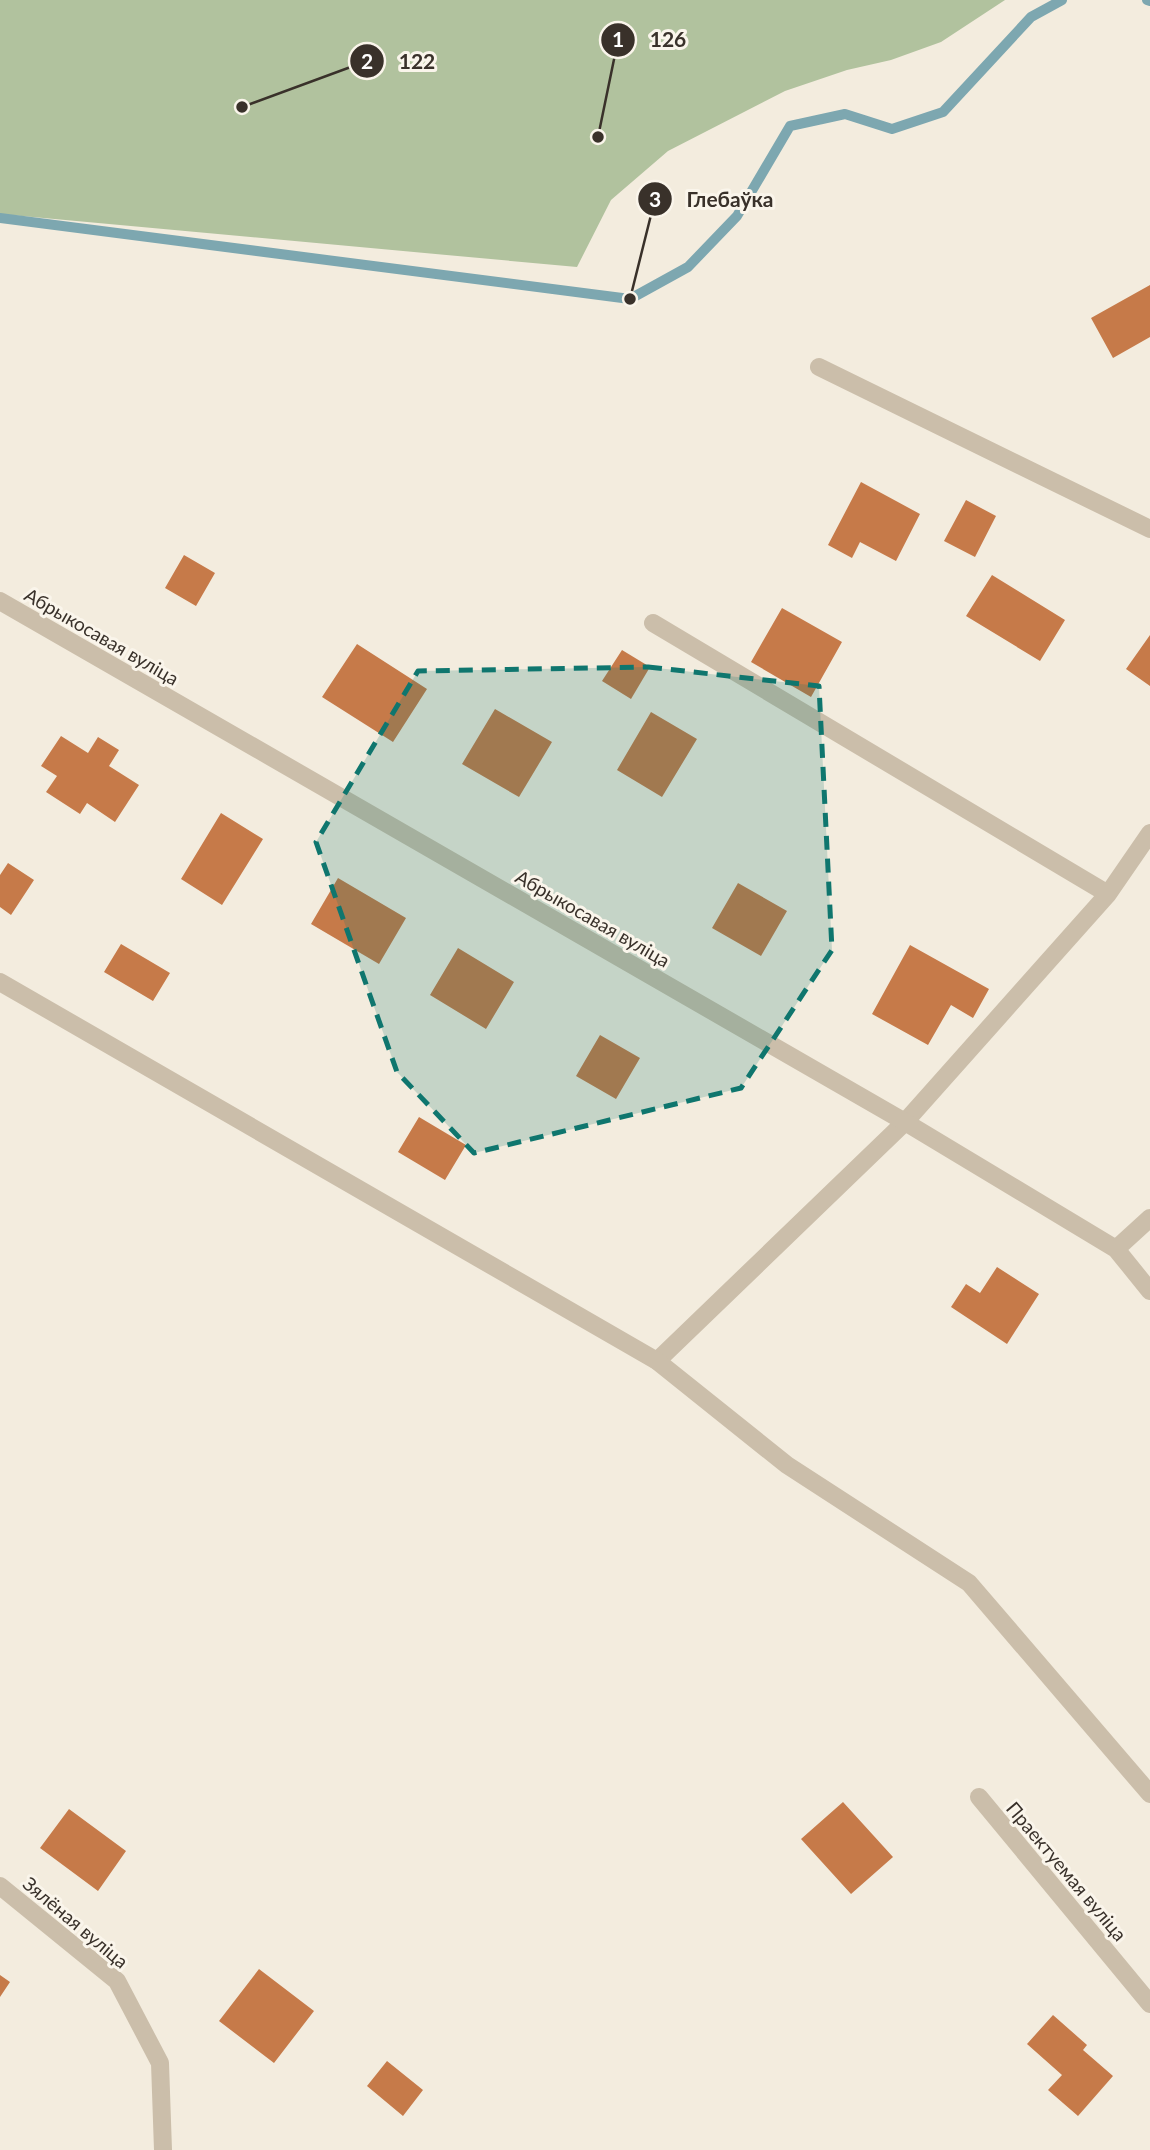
<svg xmlns="http://www.w3.org/2000/svg" width="1150" height="2150" font-family="Lato,sans-serif">
	<rect width="100%" height="100%" fill="#f3ecde"/>
	<path fill="#b1c29e" d="M 0,0 L 1005,0 L 941,42 L 891,60 L 847,70 L 785,91 L 668,151 L 611,200 L 577,267 L 0,214 Z"/>
	<g fill="none" stroke-linecap="round" stroke-linejoin="round">
		<path stroke="#7da7b0" stroke-width="10" d="M 1147,0 L 1150,1
			M 0,218 L 630,299 L 688,267 L 737,216 L 790,126 L 845,114 L 892,129 L 943,112 L 1031,17 L 1062,0"/>
	</g>
	<path fill="#c67a49" d="M 1150,285 L 1150,337 L 1113,358 L 1091,318 Z
		M 861,482 L 920,514 L 896,561 L 860,542 L 852,558 L 828,545 Z
		M 966,500 L 996,516 L 975,557 L 944,541 Z
		M 184,555 L 215,573 L 196,606 L 165,588 Z
		M 992,575 L 1065,620 L 1040,661 L 966,616 Z
		M 782,608 L 842,642 L 811,697 L 751,662 Z
		M 1150,635 L 1150,686 L 1126,669 Z
		M 357,644 L 427,689 L 393,742 L 322,697 Z
		M 622,650 L 650,667 L 631,699 L 602,681 Z
		M 495,709 L 552,742 L 519,797 L 462,764 Z
		M 651,712 L 697,739 L 662,797 L 617,770 Z
		M 61,736 L 88,753 L 98,737 L 119,750 L 109,766 L 139,785 L 115,822 L 87,803 L 80,814 L 46,792 L 57,776 L 41,766 Z
		M 221,813 L 263,839 L 222,905 L 181,879 Z
		M 8,863 L 34,880 L 11,915 L 0,907 L 0,875 Z
		M 338,878 L 406,918 L 379,964 L 311,924 Z
		M 738,883 L 787,911 L 761,956 L 712,928 Z
		M 121,944 L 170,973 L 153,1001 L 104,972 Z
		M 910,945 L 989,989 L 973,1018 L 951,1005 L 928,1045 L 872,1014 Z
		M 458,948 L 514,982 L 486,1029 L 430,995 Z
		M 600,1035 L 640,1058 L 616,1099 L 576,1076 Z
		M 419,1117 L 466,1145 L 445,1180 L 398,1152 Z
		M 997,1267 L 1039,1294 L 1007,1344 L 951,1307 L 966,1284 L 980,1293 Z
		M 843,1802 L 893,1857 L 851,1894 L 801,1839 Z
		M 69,1809 L 126,1851 L 98,1891 L 40,1848 Z
		M 259,1969 L 314,2011 L 274,2063 L 219,2021 Z
		M 0,1975 L 10,1982 L 0,1997 Z
		M 1053,2015 L 1087,2045 L 1083,2050 L 1113,2076 L 1078,2116 L 1048,2090 L 1062,2075 L 1027,2044 Z
		M 387,2061 L 423,2090 L 403,2116 L 367,2086 Z"/>
	<g fill="none" stroke-linecap="round" stroke-linejoin="round">
		<path stroke="#cbbeaa" stroke-width="18" d="M 653,623 L 1108,894
			M 657,1361 L 905,1122 L 1108,894 L 1150,833"/>
		<path stroke="#cbbeaa" stroke-width="18" d="M 819,367 L 1150,529
			M 0,601 L 905,1122 L 1116,1249 L 1150,1291
			M 0,982 L 657,1361 L 787,1465 L 969,1583 L 1150,1794
			M 1116,1249 L 1150,1218
			M 979,1797 L 1150,2004
			M 0,1886 L 117,1981 L 160,2063 L 163,2150"/>
	</g>
	<path fill="#0f766e" fill-opacity="0.2" stroke="#0f766e" stroke-width="5" stroke-dasharray="14 9" stroke-linejoin="round" d="M 648,667 L 819,686 L 832,950 L 741,1088 L 474,1153 L 397,1072 L 316,842 L 418,671 Z"/>
	<g text-anchor="middle" dominant-baseline="central" stroke-width="6" stroke-linejoin="round" paint-order="stroke">
		<g font-size="19" fill="#39312a" stroke="#faf5eb">
			<text transform="translate(102 636) rotate(30)">Абрыкосавая вуліца</text>
			<text transform="translate(593 918) rotate(30)">Абрыкосавая вуліца</text>
			<text transform="translate(1067 1871) rotate(50)">Праектуемая вуліца</text>
			<text transform="translate(76 1922) rotate(40)">Зялёная вуліца</text>
		</g>
	</g>
	<path fill="none" stroke="#39312a" stroke-width="2.5" d="M598 137L618 40M242 107L367 61M630 299L655 199"/>
	<g fill="#39312a" stroke="#faf5eb" stroke-width="2.5">
		<circle cx="598" cy="137" r="7"/>
		<circle cx="242" cy="107" r="7"/>
		<circle cx="630" cy="299" r="7"/>
		<circle cx="618" cy="40" r="18"/>
		<circle cx="367" cy="61" r="18"/>
		<circle cx="655" cy="199" r="18"/>
	</g>
	<g font-size="21" text-anchor="middle" font-weight="bold" fill="#fff">
		<text x="618" y="47">1</text>
		<text x="367" y="69">2</text>
		<text x="655" y="207">3</text>
	</g>
	<g font-size="21" text-anchor="middle" font-weight="bold" fill="#39312a" stroke="#faf5eb" stroke-width="6" stroke-linejoin="round" paint-order="stroke">
		<text x="668" y="47">126</text>
		<text x="417" y="69">122</text>
		<text x="730" y="207">Глебаўка</text>
	</g>
</svg>
